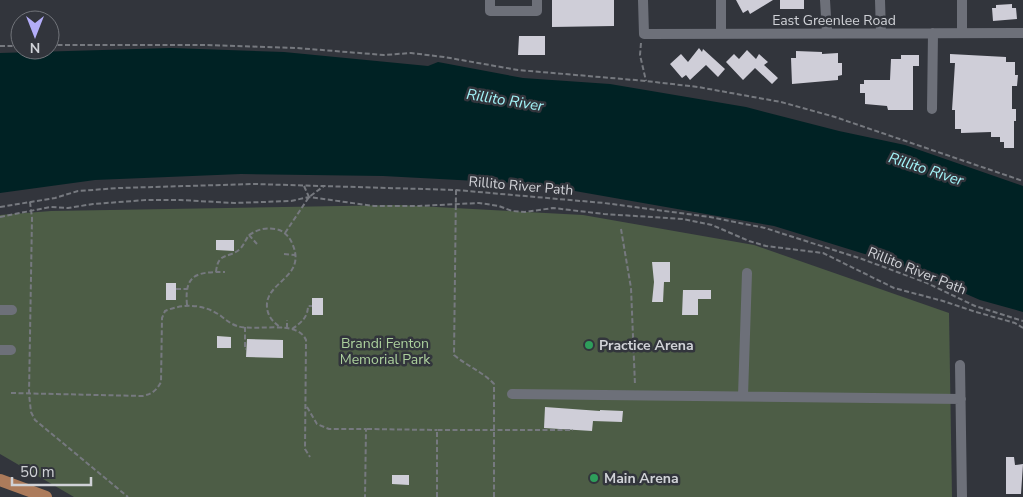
<svg xmlns="http://www.w3.org/2000/svg" width="1023" height="497" font-family="'Nunito Sans',sans-serif">
	<rect width="100%" height="100%" fill="#32353c"/>
	<path fill="#4d5d46" d="M 399,205 L 583,215 L 754,245 L 949,313 L 952,497 L 74,497 L 0,454 L 0,215 L 51,211 Z"/>
	<path fill="#002224" d="M 171,48 L 284,52 L 428,66 L 438,62 L 523,78 L 610,84 L 746,107 L 839,131 L 905,145 L 1023,186 L 1023,312 L 980,300 L 897,264 L 774,226 L 535,184 L 383,176 L 241,174 L 95,180 L 0,193 L 0,53 Z"/>
	<path fill="#cfced8" d="M 552,0 L 614,0 L 614,26 L 552,27 Z
		M 736,0 L 773,0 L 750,14 L 748,10 L 743,13 Z
		M 780,0 L 804,0 L 804,9 L 780,9 Z
		M 1012,4 L 1012,8 L 1016,8 L 1017,19 L 993,21 L 992,8 L 996,8 L 996,5 Z
		M 519,36 L 545,36 L 545,55 L 518,55 Z
		M 699,48 L 702,52 L 703,49 L 725,69 L 718,77 L 706,65 L 690,80 L 686,75 L 682,78 L 670,64 L 681,54 L 688,62 Z
		M 747,50 L 756,59 L 759,54 L 768,62 L 764,65 L 778,78 L 772,84 L 755,68 L 743,80 L 726,62 L 734,54 L 739,59 Z
		M 796,51 L 822,52 L 822,54 L 838,53 L 838,63 L 842,63 L 842,75 L 838,76 L 838,80 L 792,84 L 791,58 L 796,58 Z
		M 950,54 L 1006,57 L 1006,62 L 1015,62 L 1015,75 L 1018,75 L 1017,86 L 1012,86 L 1012,109 L 1016,109 L 1016,121 L 1014,121 L 1014,148 L 1004,148 L 1004,142 L 1000,142 L 1000,137 L 991,137 L 991,132 L 961,133 L 961,129 L 955,129 L 955,110 L 952,110 L 955,63 L 950,63 Z
		M 901,55 L 919,55 L 919,66 L 913,66 L 913,110 L 888,110 L 887,106 L 865,104 L 865,93 L 860,93 L 860,84 L 864,84 L 864,80 L 890,80 L 891,59 L 901,59 Z
		M 216,240 L 234,240 L 234,251 L 216,250 Z
		M 652,262 L 670,262 L 670,282 L 664,282 L 663,302 L 652,302 L 654,282 Z
		M 166,283 L 176,283 L 176,300 L 166,300 Z
		M 683,290 L 711,290 L 711,299 L 698,299 L 698,315 L 682,315 Z
		M 312,298 L 323,298 L 323,315 L 312,315 Z
		M 217,336 L 231,337 L 231,348 L 217,348 Z
		M 247,339 L 283,340 L 283,358 L 246,357 Z
		M 545,407 L 600,411 L 600,410 L 623,411 L 622,422 L 593,421 L 592,431 L 544,428 Z
		M 1006,457 L 1014,457 L 1015,465 L 1023,464 L 1021,494 L 1006,494 Z
		M 392,475 L 409,475 L 409,485 L 392,484 Z"/>
	<g fill="none" stroke-linecap="round" stroke-linejoin="round">
		<path stroke="#76797f" stroke-width="2" stroke-dasharray="5 2.5" stroke-linecap="butt" d="M 641,43 L 640,55 L 646,81
			M 50,45 L 205,45 L 297,48 L 384,55 L 411,53 L 444,57 L 518,70 L 646,81 L 698,87 L 781,102 L 835,117 L 1023,181
			M 0,46 L 20,46
			M 304,186 L 309,197
			M 456,190 L 454,355 C 467,366 483,372 494,384 L 494,497
			M 30,202 L 32,218 L 29,394 L 31,412 L 35,420 L 128,497
			M 0,207 L 55,198 L 78,191 L 119,188 L 254,184 L 456,190 L 604,203 L 710,217 L 765,228 L 862,259 L 927,283 L 975,306 L 1023,321
			M 0,217 L 50,207 L 68,208 L 93,204 L 146,200 L 181,200 L 234,203 L 291,201 L 309,197 L 374,206 L 419,206 L 479,203 L 499,206 L 512,211 L 525,212 L 553,208 L 604,214 L 683,219 L 712,225 L 749,241 L 766,246 L 823,253 L 894,288 L 943,301 L 976,312 L 1015,323 L 1023,328
			M 621,229 L 631,288 L 635,385
			M 285,233 L 309,197 L 324,186
			M 249,235 C 257,230 265,227 275,229 C 283,230 289,236 292,243 C 307,276 270,280 267,303 C 266,315 273,323 282,328
			M 284,254 L 295,255
			M 216,272 C 218,251 229,259 240,249 C 244,245 246,239 249,235 L 257,244
			M 176,289 L 187,289
			M 187,305 C 184,273 198,272 225,272
			M 245,327 L 245,349 L 246,349
			M 287,328 L 287,320
			M 292,329 C 301,323 308,317 308,306 L 312,306
			M 11,393 L 142,396 C 152,394 156,391 161,382 L 162,318 L 165,311 C 184,303 204,304 221,316 C 226,320 231,324 237,326 C 256,332 297,319 306,340 L 305,449 L 310,457
			M 307,407 L 317,424 L 329,429 L 366,429 L 365,497
			M 367,429 L 437,430
			M 437,497 L 437,430 L 573,430"/>
		<path stroke="#6d7079" stroke-width="10" d="M 490,0 L 490,11 L 537,11 L 537,0
			M 643,0 L 644,34 L 1023,33
			M 825,0 L 827,33
			M 880,0 L 881,33
			M 962,0 L 962,33
			M 721,34 L 721,0
			M 932,109 L 933,33
			M 0,310 L 12,310
			M 0,350 L 11,350
			M 960,365 L 962,497
			M 512,394 L 961,399
			M 743,396 L 747,273"/>
		<path stroke="#ac7b5b" stroke-width="12" d="M 0,480 L 46,497"/>
	</g>
	<g fill="#2e9e5b" stroke="#32353c" stroke-width="2">
		<circle cx="589" cy="345" r="5"/>
		<circle cx="594" cy="478" r="5"/>
	</g>
	<g text-anchor="middle" dominant-baseline="central" stroke-width="5" stroke-linejoin="round" paint-order="stroke">
		<g font-size="14" fill="#d0d2d7" stroke="#32353c">
			<text x="834" y="20">East Greenlee Road</text>
			<text transform="translate(521 186) rotate(5)">Rillito River Path</text>
			<text transform="translate(917 271) rotate(22)">Rillito River Path</text>
		</g>
		<g font-size="14" fill="#acd09d" stroke="#32353c">
			<text x="385" y="343">Brandi Fenton<tspan x="385" dy="16">Memorial Park</tspan></text>
		</g>
		<g font-size="14" font-weight="bold" fill="#d0d2d7" stroke="#32353c" text-anchor="start">
			<text x="599" y="345">Practice Arena</text>
			<text x="604" y="478">Main Arena</text>
		</g>
		<g font-size="15" font-style="italic" fill="#a3f4f9" stroke="#32353c">
			<text transform="translate(505 100) rotate(9)">Rillito River</text>
			<text transform="translate(926 169) rotate(18)">Rillito River</text>
		</g>
	</g>
	<g transform="translate(35 35) rotate(180)"><circle r="24" fill="#32353c" stroke="#71747a"/>
	<path d="M0-4L9 19L0 12L-9 19Z" fill="#b3adf9"/>
	<text y="-8" font-size="14" font-weight="bold" text-anchor="middle" fill="#d0d2d7">N</text>
	</g>
	<path d="M12 477v8h79v-8" fill="none" stroke="#d0d2d7" stroke-width="2.5"/>
	<text x="20" y="477" font-size="15" fill="#d0d2d7" stroke="#32353c" stroke-width="4" paint-order="stroke">50 m</text>
</svg>
